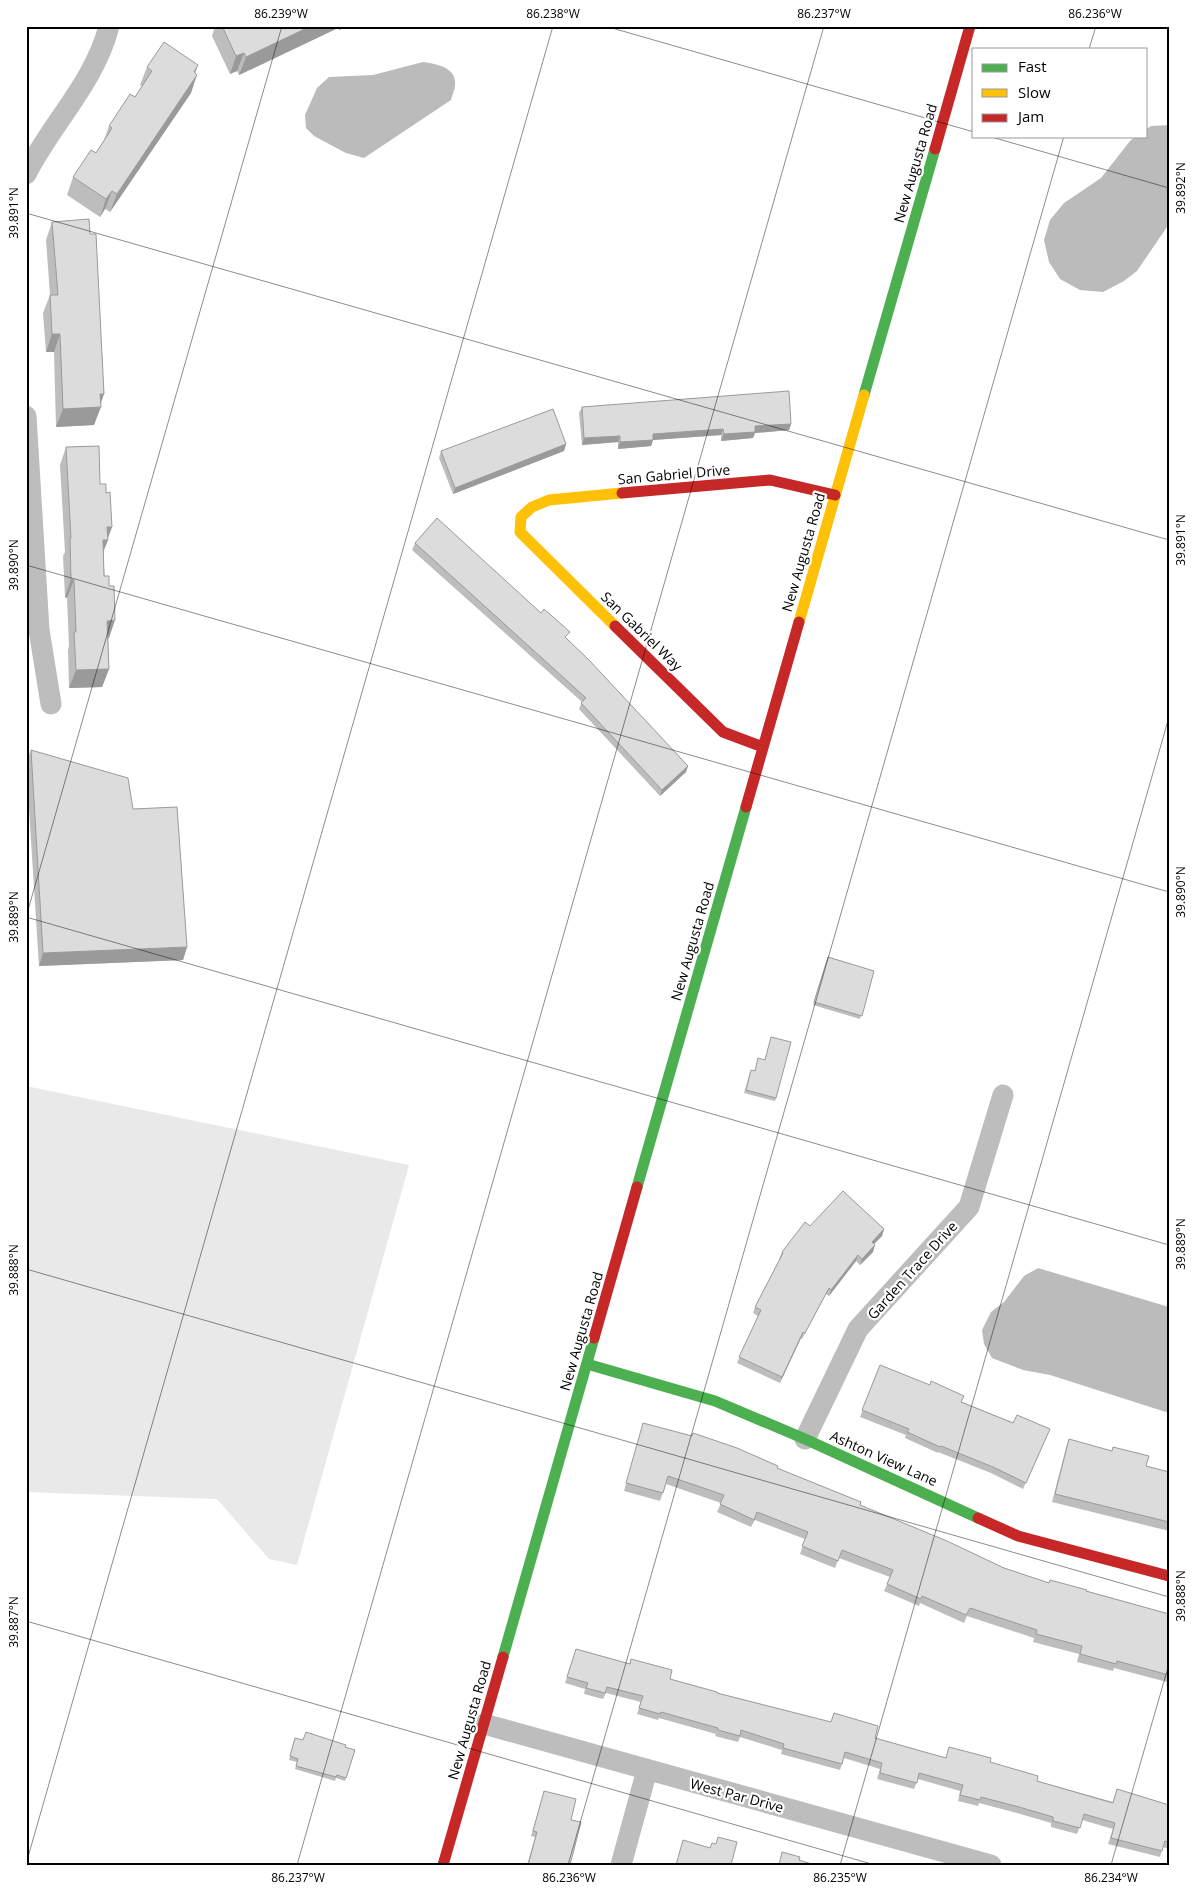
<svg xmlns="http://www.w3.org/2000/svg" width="1195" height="1891" font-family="'Open Sans',sans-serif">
	<rect width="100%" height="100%" fill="#fff"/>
	<path fill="#e9e9e9" d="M 26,1086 L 409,1165 L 297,1565 L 269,1559 L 217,1499 L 26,1492 Z"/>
	<path fill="#bbb" d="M 423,62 C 436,64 457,67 455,85 C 455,90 452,95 451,100 L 364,158 L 346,153 L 314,136 L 306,128 L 305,115 L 317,88 L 329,77 L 373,75 Z
		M 1169,125 L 1169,224 L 1137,271 L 1124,281 L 1103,292 L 1080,290 L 1060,279 L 1049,262 L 1044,240 L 1050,220 L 1064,203 L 1101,178 L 1130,141 L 1136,136 L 1146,136 L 1146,129 L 1151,126 Z
		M 1038,1268 L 1169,1307 L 1169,1413 L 1050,1375 L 1023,1370 L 992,1358 L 984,1344 L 982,1330 L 991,1312 L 1004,1302 L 1024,1276 Z"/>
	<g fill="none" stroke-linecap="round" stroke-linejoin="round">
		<path stroke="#bdbdbd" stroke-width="21" d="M 26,174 C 51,124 95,82 109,26
			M 26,416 L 39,630 L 51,704
			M 805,1439 L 858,1329 L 969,1207 L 1003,1095
			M 484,1724 L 991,1865
			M 621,1865 L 647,1770"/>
		<path stroke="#4caf50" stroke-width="11" d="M 864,395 L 935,149
			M 637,1187 L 746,807
			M 587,1364 L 715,1401 L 805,1439 L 978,1518
			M 503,1657 L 594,1338"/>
		<path stroke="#ffc107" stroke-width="11" d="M 799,622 L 864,395
			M 615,626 L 520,532 L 521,517 L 532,507 L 549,500 L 622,493"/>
		<path stroke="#c62828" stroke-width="11" d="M 935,149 L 970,26
			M 622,493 L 770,480 L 835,495
			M 615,626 L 723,732 L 763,747
			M 746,807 L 799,622
			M 594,1338 L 637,1187
			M 978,1518 L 1018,1536 L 1169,1576
			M 443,1865 L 503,1657"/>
	</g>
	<path fill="#bdbdbd" d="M 215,26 L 348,26 L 339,30 L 338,28 L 239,75 L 237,71 L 230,74 L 212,36 Z
		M 147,67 L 195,74 L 191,93 L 110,212 L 105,209 L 100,217 L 67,195 L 73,177 L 96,153 L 103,143 L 109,126 L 135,97 L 142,86 L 140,85 Z
		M 52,222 L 90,234 L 104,394 L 94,425 L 56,427 L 54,352 L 46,352 L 43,313 L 50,295 L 46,240 Z
		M 582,407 L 791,424 L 789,430 L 755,433 L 753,438 L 721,441 L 721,435 L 653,440 L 651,446 L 618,449 L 618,442 L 582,445 L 579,413 Z
		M 566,444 L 564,451 L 453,494 L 439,458 L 441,451 Z
		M 66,447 L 100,484 L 106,493 L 112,527 L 103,552 L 109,638 L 108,639 L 109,669 L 102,687 L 69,688 L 68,650 L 69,646 L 67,598 L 65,597 L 63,556 L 65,552 L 60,465 Z
		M 415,543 L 567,639 L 688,766 L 686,772 L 660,796 L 579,709 L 582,702 L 412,550 Z
		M 31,750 L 133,809 L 187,947 L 183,960 L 39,966 L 26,762 Z
		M 828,957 L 874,971 L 860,1019 L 813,1005 Z
		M 758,1058 L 776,1098 L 775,1101 L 744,1093 L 750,1073 L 755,1071 Z
		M 810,1226 L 884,1229 L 882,1236 L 874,1244 L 873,1252 L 860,1265 L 856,1261 L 829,1296 L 826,1294 L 802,1339 L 801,1338 L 780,1383 L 737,1363 L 758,1316 L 753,1313 L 755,1307 L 780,1259 L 779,1259 L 782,1252 Z
		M 880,1365 L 962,1402 L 1047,1436 L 1023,1489 L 991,1473 L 938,1452 L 938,1453 L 905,1438 L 906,1435 L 860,1417 Z
		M 643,1423 L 777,1468 L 1004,1568 L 1049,1583 L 1086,1591 L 1169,1614 L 1169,1687 L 1166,1686 L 1167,1682 L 1114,1668 L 1113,1671 L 1077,1662 L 1079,1654 L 1033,1642 L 1034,1638 L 967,1616 L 964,1623 L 920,1603 L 919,1606 L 884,1591 L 890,1577 L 839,1558 L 835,1568 L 800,1554 L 805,1539 L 755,1520 L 751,1527 L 717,1512 L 721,1503 L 666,1484 L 660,1501 L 624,1491 Z
		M 1069,1439 L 1146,1466 L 1169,1472 L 1169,1531 L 1052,1502 L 1066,1448 Z
		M 576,1649 L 629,1664 L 631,1659 L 670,1679 L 717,1693 L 831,1722 L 834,1713 L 875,1738 L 946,1758 L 949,1747 L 1037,1781 L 1113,1802 L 1117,1789 L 1169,1805 L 1169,1849 L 1163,1847 L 1160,1857 L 1108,1844 L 1113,1829 L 1082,1820 L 1077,1834 L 1051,1827 L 1051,1823 L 1017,1813 L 979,1803 L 978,1806 L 958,1801 L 960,1791 L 918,1779 L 914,1789 L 877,1779 L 880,1769 L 844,1758 L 840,1770 L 781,1754 L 782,1750 L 740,1737 L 738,1742 L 715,1736 L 716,1734 L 659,1718 L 658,1720 L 637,1714 L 641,1702 L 606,1693 L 603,1699 L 584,1694 L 585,1689 L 565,1683 Z
		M 295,1738 L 303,1740 L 345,1747 L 355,1750 L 345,1781 L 336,1778 L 335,1781 L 295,1769 L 297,1762 L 289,1760 Z
		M 544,1791 L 571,1820 L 570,1865 L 527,1865 L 535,1837 L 531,1836 Z"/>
	<path fill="#9a9a9a" d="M 311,26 L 339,26 L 338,28 L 239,75 L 246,57 Z
		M 340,26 L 348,26 L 339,30 Z
		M 244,53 L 237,71 L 230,74 L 236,56 Z
		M 198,65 L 192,82 L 197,75 L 191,93 L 110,212 L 117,194 Z
		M 112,191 L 105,209 L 100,217 L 106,199 Z
		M 52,334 L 60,334 L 54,352 L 46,352 Z
		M 100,394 L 104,394 L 99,407 L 101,407 L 94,425 L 56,427 L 63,409 Z
		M 791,424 L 789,430 L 755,433 L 753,438 L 721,441 L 724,434 L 755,426 Z
		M 723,429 L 721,435 L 653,440 L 651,446 L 618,449 L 620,442 L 653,434 Z
		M 620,436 L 618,442 L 582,445 L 584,438 Z
		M 566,444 L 564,451 L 453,494 L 455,488 Z
		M 107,527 L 112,527 L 107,540 L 108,540 L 101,558 L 96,558 Z
		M 71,579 L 74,580 L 67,598 L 65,597 Z
		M 115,620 L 109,638 L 100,639 L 107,621 Z
		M 109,669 L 102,687 L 69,688 L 76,670 Z
		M 688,766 L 686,772 L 660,796 L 662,790 Z
		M 187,947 L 183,960 L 39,966 L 43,953 Z
		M 884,1229 L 882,1236 L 869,1249 L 872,1242 Z
		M 875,1245 L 873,1252 L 860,1265 L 862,1259 Z
		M 858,1255 L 856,1261 L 829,1296 L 831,1290 Z
		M 803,1332 L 801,1338 L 780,1383 L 782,1377 Z"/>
	<path fill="#dcdcdc" stroke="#9a9a9a" d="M 222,26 L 311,26 L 246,57 L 244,53 L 236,56 Z
		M 164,42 L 198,65 L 194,72 L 197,75 L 117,194 L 112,191 L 106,199 L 73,177 L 91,150 L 96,153 L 112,128 L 109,126 L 130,94 L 135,97 L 152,71 L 147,67 Z
		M 89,219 L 90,234 L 96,234 L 104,394 L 100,394 L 101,407 L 63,409 L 60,334 L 52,334 L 50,295 L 58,295 L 52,222 Z
		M 789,391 L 791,424 L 755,426 L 755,432 L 724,434 L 723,429 L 653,434 L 653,440 L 620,442 L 620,436 L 584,438 L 582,407 Z
		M 553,409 L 566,444 L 455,488 L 441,451 Z
		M 99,446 L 100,484 L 106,484 L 106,493 L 110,492 L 112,527 L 107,527 L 108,540 L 103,540 L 104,576 L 109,576 L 109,586 L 114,586 L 115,620 L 107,621 L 109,669 L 76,670 L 74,632 L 76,632 L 74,580 L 71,579 L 70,538 L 71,538 L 66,447 Z
		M 437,518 L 541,613 L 544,609 L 570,632 L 565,637 L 589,660 L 688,766 L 662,790 L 581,703 L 586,698 L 415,543 Z
		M 31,750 L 128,778 L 133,809 L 177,807 L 187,947 L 43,953 Z
		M 828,957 L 874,971 L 862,1016 L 814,1002 Z
		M 771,1037 L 791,1042 L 776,1098 L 746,1090 L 751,1070 L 755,1071 L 758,1058 L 765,1060 Z
		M 843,1191 L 884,1229 L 872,1242 L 875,1245 L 862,1259 L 858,1255 L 831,1290 L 829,1288 L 805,1333 L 803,1332 L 782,1377 L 739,1357 L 761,1310 L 755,1307 L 783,1253 L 782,1252 L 805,1222 L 810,1226 Z
		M 880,1365 L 930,1385 L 931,1381 L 964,1396 L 961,1402 L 1013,1423 L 1017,1415 L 1050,1429 L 1026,1483 L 993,1467 L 941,1446 L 940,1447 L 907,1432 L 909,1429 L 862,1410 Z
		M 643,1423 L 692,1436 L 693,1433 L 737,1448 L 778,1466 L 777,1468 L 861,1502 L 860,1505 L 947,1541 L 1004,1568 L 1049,1583 L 1050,1580 L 1087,1590 L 1086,1591 L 1169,1614 L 1169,1675 L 1117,1661 L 1116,1664 L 1080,1654 L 1082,1646 L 1036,1634 L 1037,1630 L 970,1608 L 966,1615 L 922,1596 L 921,1599 L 887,1584 L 893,1570 L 842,1550 L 838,1561 L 802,1546 L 808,1532 L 757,1512 L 754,1520 L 720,1504 L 724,1495 L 668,1476 L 663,1493 L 626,1483 Z
		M 1069,1439 L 1112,1451 L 1113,1447 L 1149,1456 L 1146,1466 L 1169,1472 L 1169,1522 L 1055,1494 Z
		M 576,1649 L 630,1664 L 631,1659 L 672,1670 L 670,1679 L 717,1692 L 717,1693 L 831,1722 L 834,1713 L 878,1726 L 875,1738 L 946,1758 L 949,1747 L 991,1758 L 990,1762 L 1038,1776 L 1037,1781 L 1113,1803 L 1117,1789 L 1169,1805 L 1169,1842 L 1165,1841 L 1162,1851 L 1111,1838 L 1115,1823 L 1084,1814 L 1080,1828 L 1053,1821 L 1053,1817 L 1019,1807 L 981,1797 L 980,1800 L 960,1795 L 963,1785 L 919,1773 L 917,1783 L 880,1773 L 882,1763 L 845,1752 L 842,1764 L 783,1748 L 784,1744 L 741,1730 L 740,1736 L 718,1730 L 718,1728 L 661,1712 L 660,1714 L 639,1708 L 643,1696 L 607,1687 L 605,1693 L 586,1688 L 588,1683 L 567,1677 Z
		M 306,1732 L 346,1745 L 345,1747 L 355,1750 L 346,1778 L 337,1775 L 336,1777 L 296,1766 L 298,1759 L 290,1756 L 295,1738 L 303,1740 Z
		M 544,1791 L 576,1799 L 571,1820 L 581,1822 L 570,1865 L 528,1865 L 537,1832 L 533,1831 Z
		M 718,1837 L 737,1842 L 731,1865 L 676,1865 L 683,1840 L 710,1848 L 712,1843 L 716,1844 Z
		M 782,1852 L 800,1857 L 799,1860 L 815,1865 L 779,1865 Z"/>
	<path fill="none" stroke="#000" stroke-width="1" stroke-opacity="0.45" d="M 605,26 L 974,132M 1089,49 L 1096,26M 988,136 L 1169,188M 26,213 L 1169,540M 26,565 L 1169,892M 26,917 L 282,26M 26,917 L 1169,1245M 26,1269 L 1169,1597M 26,1621 L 875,1865M 26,1864 L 553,26M 297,1865 L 824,26M 568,1865 L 1064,136M 840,1865 L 1169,717M 1111,1865 L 1169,1664"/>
	<g text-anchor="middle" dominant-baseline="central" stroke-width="4.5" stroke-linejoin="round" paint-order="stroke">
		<g font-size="14" fill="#000" stroke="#fff">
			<text transform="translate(915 163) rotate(-74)">New Augusta Road</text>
			<text transform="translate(674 474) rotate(-5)">San Gabriel Drive</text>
			<text transform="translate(803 552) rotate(-74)">New Augusta Road</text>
			<text transform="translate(642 631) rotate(44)">San Gabriel Way</text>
			<text transform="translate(692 941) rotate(-74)">New Augusta Road</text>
			<text transform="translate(912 1270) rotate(-48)">Garden Trace Drive</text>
			<text transform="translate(581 1331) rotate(-74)">New Augusta Road</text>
			<text transform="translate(884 1458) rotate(24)">Ashton View Lane</text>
			<text transform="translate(469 1720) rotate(-74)">New Augusta Road</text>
			<text transform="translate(737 1795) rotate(15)">West Par Drive</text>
		</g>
	</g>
	<rect width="1195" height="1891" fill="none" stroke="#ffffff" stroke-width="55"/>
	<rect x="972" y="48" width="175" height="90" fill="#ffffff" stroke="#999999"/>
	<rect x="982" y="64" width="25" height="8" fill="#4caf50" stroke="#999999"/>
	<text x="1018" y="72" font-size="15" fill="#000000">Fast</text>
	<rect x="982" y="89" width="25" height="8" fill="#ffc107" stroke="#999999"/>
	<text x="1018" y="98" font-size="15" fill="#000000">Slow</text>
	<rect x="982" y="114" width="25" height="8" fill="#c62828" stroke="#999999"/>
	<text x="1018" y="122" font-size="15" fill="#000000">Jam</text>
	<rect x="28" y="28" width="1140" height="1836" fill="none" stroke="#000" stroke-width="2"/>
	<g font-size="12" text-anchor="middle" fill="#000">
		<text x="281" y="18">86.239°W</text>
		<text x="553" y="18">86.238°W</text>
		<text x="824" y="18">86.237°W</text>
		<text x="1095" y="18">86.236°W</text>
		<text transform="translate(1181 188) rotate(-90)" y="4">39.892°N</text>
		<text transform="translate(14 213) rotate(-90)" y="4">39.891°N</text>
		<text transform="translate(1181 540) rotate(-90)" y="4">39.891°N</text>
		<text transform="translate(14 565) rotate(-90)" y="4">39.890°N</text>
		<text transform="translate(1181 892) rotate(-90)" y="4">39.890°N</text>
		<text transform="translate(14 917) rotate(-90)" y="4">39.889°N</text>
		<text transform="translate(1181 1244) rotate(-90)" y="4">39.889°N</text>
		<text transform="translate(14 1270) rotate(-90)" y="4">39.888°N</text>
		<text transform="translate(1181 1596) rotate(-90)" y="4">39.888°N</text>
		<text transform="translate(14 1622) rotate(-90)" y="4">39.887°N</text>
		<text x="298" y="1882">86.237°W</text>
		<text x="569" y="1882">86.236°W</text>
		<text x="840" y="1882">86.235°W</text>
		<text x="1111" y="1882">86.234°W</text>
	</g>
</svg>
